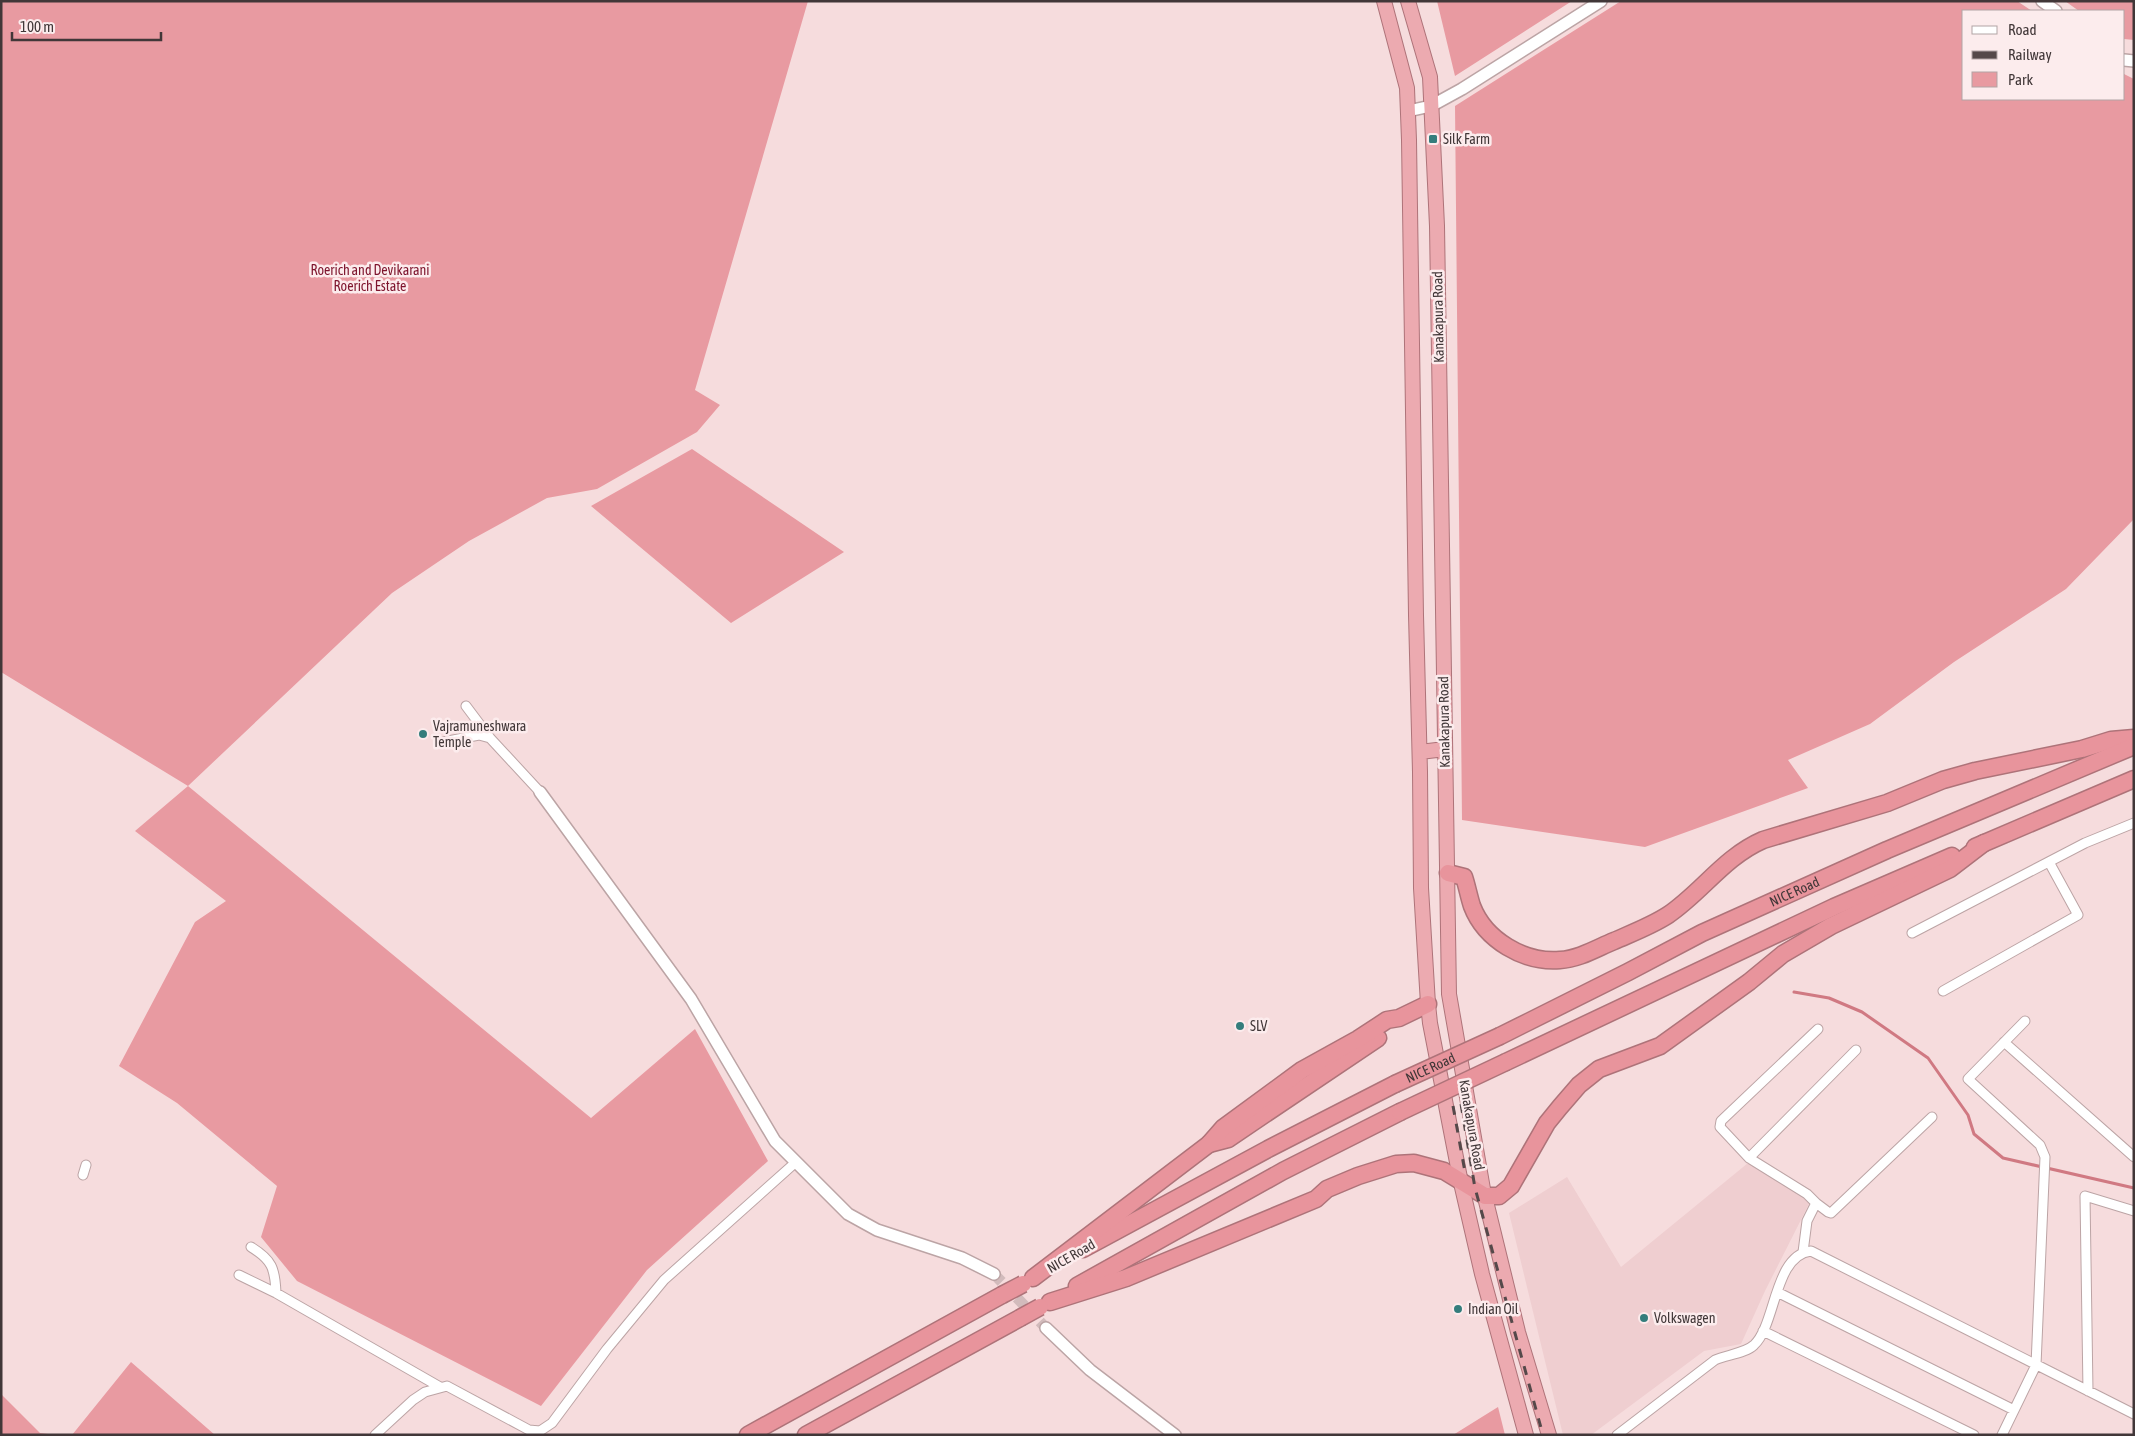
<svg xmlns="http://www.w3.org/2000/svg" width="2135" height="1436" font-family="'Asap Condensed',sans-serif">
	<rect width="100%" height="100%" fill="#f6dcdd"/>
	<path fill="#efced0" d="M 1748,1163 L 1811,1200 L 1765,1291 L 1741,1344 L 1704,1351 L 1591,1435 L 1563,1435 L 1509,1213 L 1567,1177 L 1621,1267 Z"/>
	<path fill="#e89aa1" d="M 1,1 L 808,1 L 695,390 L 720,405 L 697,432 L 597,489 L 547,498 L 469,541 L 392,593 L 188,786 L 591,1118 L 695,1029 L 768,1161 L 647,1270 L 541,1406 L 297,1281 L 261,1237 L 277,1186 L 177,1103 L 119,1066 L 195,922 L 226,901 L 135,831 L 188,786 L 1,672 Z
		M 1437,1 L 1572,1 L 1455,76 Z
		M 1621,1 L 2017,1 L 2032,11 L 1964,11 L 1964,99 L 2124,99 L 2124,74 L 2134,79 L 2134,519 L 2066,589 L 1954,662 L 1870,724 L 1788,760 L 1808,788 L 1645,847 L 1462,820 L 1455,106 Z
		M 2065,1 L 2134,1 L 2134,40 L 2124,39 L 2124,11 L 2079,11 Z
		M 692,449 L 844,552 L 731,623 L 591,506 Z
		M 131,1362 L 215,1435 L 72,1435 Z
		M 1,1394 L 40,1433 L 56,1435 L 1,1435 Z
		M 1498,1407 L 1505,1435 L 1453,1435 Z"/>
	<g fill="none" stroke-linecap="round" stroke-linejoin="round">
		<path stroke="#d07982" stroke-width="3" d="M 1794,992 L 1829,998 L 1862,1012 L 1928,1058 L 1968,1115 L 1974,1134 L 2003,1158 L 2134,1188"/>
		<path stroke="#d2bbbc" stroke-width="11" stroke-dasharray="11 5.5" stroke-linecap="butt" d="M 994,1274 L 1046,1328"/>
		<g stroke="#bca4a5" stroke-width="11">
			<path id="minor" d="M 466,706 L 490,738
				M 443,742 L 479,735 L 490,738 L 540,792
				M 1912,933 L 2085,843 L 2134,823
				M 1943,991 L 2078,915 L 2049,862
				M 2004,1042 L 2134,1157
				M 1749,1158 L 1856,1050
				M 83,1175 L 86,1165
				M 1816,1203 L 1828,1212 L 1831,1213 L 1932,1117
				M 251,1247 C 272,1260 275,1268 276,1293
				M 1803,1252 L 1807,1221 L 1816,1203 L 1807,1194 L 1749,1158 L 1720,1127 L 1721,1121 L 1818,1029
				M 239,1275 L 276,1293 L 440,1387
				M 1777,1292 L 2014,1410
				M 1763,1331 L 1974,1435
				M 2088,1391 L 2085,1196 L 2134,1211
				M 375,1435 L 413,1400 L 425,1392 L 447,1386 L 529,1430 L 540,1431 L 552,1423 L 607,1349 L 664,1280 L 796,1162
				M 1617,1435 L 1715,1360 C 1726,1355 1746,1353 1754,1345 C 1776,1325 1774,1255 1811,1251 L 2134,1414
				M 2002,1435 L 2036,1365 L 2045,1157 L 2040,1145 L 1968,1079 L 2025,1021"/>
		</g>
		<g stroke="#bca4a5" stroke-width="14">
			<path id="tertiary" d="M 2042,1 L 2056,11
				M 2124,60 L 2134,61
				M 1408,111 L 1431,106 L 1462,89 L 1601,1
				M 540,792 L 691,999 L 775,1141 L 848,1214 L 877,1230 L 962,1258 L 994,1274
				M 1046,1328 L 1090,1370 L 1175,1435"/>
		</g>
		<g stroke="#ae7379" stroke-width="16">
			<path id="trunk" d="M 1384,1 L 1407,88 L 1409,140 L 1416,615 L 1420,772 L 1421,888 L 1428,1004 L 1430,1023 L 1461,1183 L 1482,1274 L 1526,1435
				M 1408,1 L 1430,77 L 1437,226 L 1449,994 L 1483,1189 L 1518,1332 L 1549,1435
				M 1420,752 L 1445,749"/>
		</g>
		<g stroke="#ae7379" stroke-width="19">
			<g id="motorway">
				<path d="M 1975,847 L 2134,779"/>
				<path d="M 1448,873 L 1464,877 C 1467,886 1469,897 1472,906 C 1485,940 1524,963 1560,960 C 1579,959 1597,948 1614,941 C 1632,933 1651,926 1668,915 C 1702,892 1724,857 1763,840 L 1887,803 L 1943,780 L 1975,771 L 2082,749 L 2111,740 L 2134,738"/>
				<path id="s1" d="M 1500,1036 L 1628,972 L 1702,933 L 1887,850 L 2134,746"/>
				<path d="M 1506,1062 L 1834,907 L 1952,856"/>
				<path d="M 1209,1144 L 1228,1139 L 1378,1038"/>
				<path d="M 1083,1249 L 1268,1149 L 1395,1084"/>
				<path d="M 1033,1278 L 1209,1144 L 1223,1128 L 1302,1070 L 1358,1039 L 1387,1020 L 1399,1018 L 1428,1004"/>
				<path d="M 1077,1286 L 1283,1171 L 1400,1112"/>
				<path d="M 1050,1302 L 1126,1278 L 1316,1199 L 1327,1189 L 1358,1176 L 1396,1164 L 1414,1163 L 1444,1171 L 1485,1196 L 1499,1196 L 1511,1186 L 1547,1123 L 1560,1107 L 1579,1085 L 1599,1069 L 1660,1046 L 1749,982 L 1783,954 L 1831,926 L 1950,869 L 1984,843"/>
				<path d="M 748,1435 L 1002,1295"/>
				<path d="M 806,1435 L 1020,1318"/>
			</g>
		</g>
		<use href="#minor" stroke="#fff" stroke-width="9"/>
		<use href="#tertiary" stroke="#fff" stroke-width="11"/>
		<use href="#trunk" stroke="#ecaab0" stroke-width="14"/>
		<use href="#motorway" stroke="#e8949c" stroke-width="16"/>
		<path stroke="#55494a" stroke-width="3" stroke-dasharray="9 9" stroke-linecap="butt" d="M 1461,1104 L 1475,1188 L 1543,1435
			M 1453,1106 L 1465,1172"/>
		<g stroke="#ae7379" stroke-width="19" stroke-linecap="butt">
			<g id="motorway-bridge">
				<path id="s2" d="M 1395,1084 L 1500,1036"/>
				<path d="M 1400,1112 L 1506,1062"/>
				<path d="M 1002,1295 L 1023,1284"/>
				<path d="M 1020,1318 L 1040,1307"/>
			</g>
		</g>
		<use href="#motorway-bridge" stroke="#e8949c" stroke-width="16"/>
	</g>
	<g fill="#347d7c" stroke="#fceced" stroke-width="2">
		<rect x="1428" y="134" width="10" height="10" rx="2.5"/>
		<circle cx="423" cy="734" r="5"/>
		<circle cx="1240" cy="1026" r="5"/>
		<circle cx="1458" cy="1309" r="5"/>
		<circle cx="1644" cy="1318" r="5"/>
	</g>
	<g text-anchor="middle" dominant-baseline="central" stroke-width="5" stroke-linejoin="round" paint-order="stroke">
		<g font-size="14" fill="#413738" stroke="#fceced" text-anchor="start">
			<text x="1443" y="139">Silk Farm</text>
			<text x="433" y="726">Vajramuneshwara<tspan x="433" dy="16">Temple</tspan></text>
			<text x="1250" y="1026">SLV</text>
			<text x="1468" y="1309">Indian Oil</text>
			<text x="1654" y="1318">Volkswagen</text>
		</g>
		<g font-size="14" fill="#7e142d" stroke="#fceced">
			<text x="370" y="270">Roerich and Devikarani<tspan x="370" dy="16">Roerich Estate</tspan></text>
		</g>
		<g font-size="14" fill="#413738" stroke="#fceced">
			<text transform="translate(1438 317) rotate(-91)">Kanakapura Road</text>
			<text transform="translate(1444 722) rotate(-91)">Kanakapura Road</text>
			<text stroke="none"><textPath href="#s1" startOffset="328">NICE Road</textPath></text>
			<text stroke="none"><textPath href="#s2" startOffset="39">NICE Road</textPath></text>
			<text transform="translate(1472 1125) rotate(80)">Kanakapura Road</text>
			<text transform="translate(1071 1256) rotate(-30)">NICE Road</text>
		</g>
	</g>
	<rect width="2135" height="1436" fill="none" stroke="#413738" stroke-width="5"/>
	<rect x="1962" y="10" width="162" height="90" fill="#fceced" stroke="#b1a4a5"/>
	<rect x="1972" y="26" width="25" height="8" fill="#ffffff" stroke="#b1a4a5"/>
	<text x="2008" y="35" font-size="15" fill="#413738">Road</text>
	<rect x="1972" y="51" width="25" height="8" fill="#55494a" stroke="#b1a4a5"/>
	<text x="2008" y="60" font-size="15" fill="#413738">Railway</text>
	<rect x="1972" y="72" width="25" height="15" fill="#e89aa1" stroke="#b1a4a5"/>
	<text x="2008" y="85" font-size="15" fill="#413738">Park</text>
	<path d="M12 32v8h149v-8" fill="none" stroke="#413738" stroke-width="2.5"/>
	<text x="20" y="32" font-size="15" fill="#413738" stroke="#fceced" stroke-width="4" paint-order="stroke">100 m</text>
</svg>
